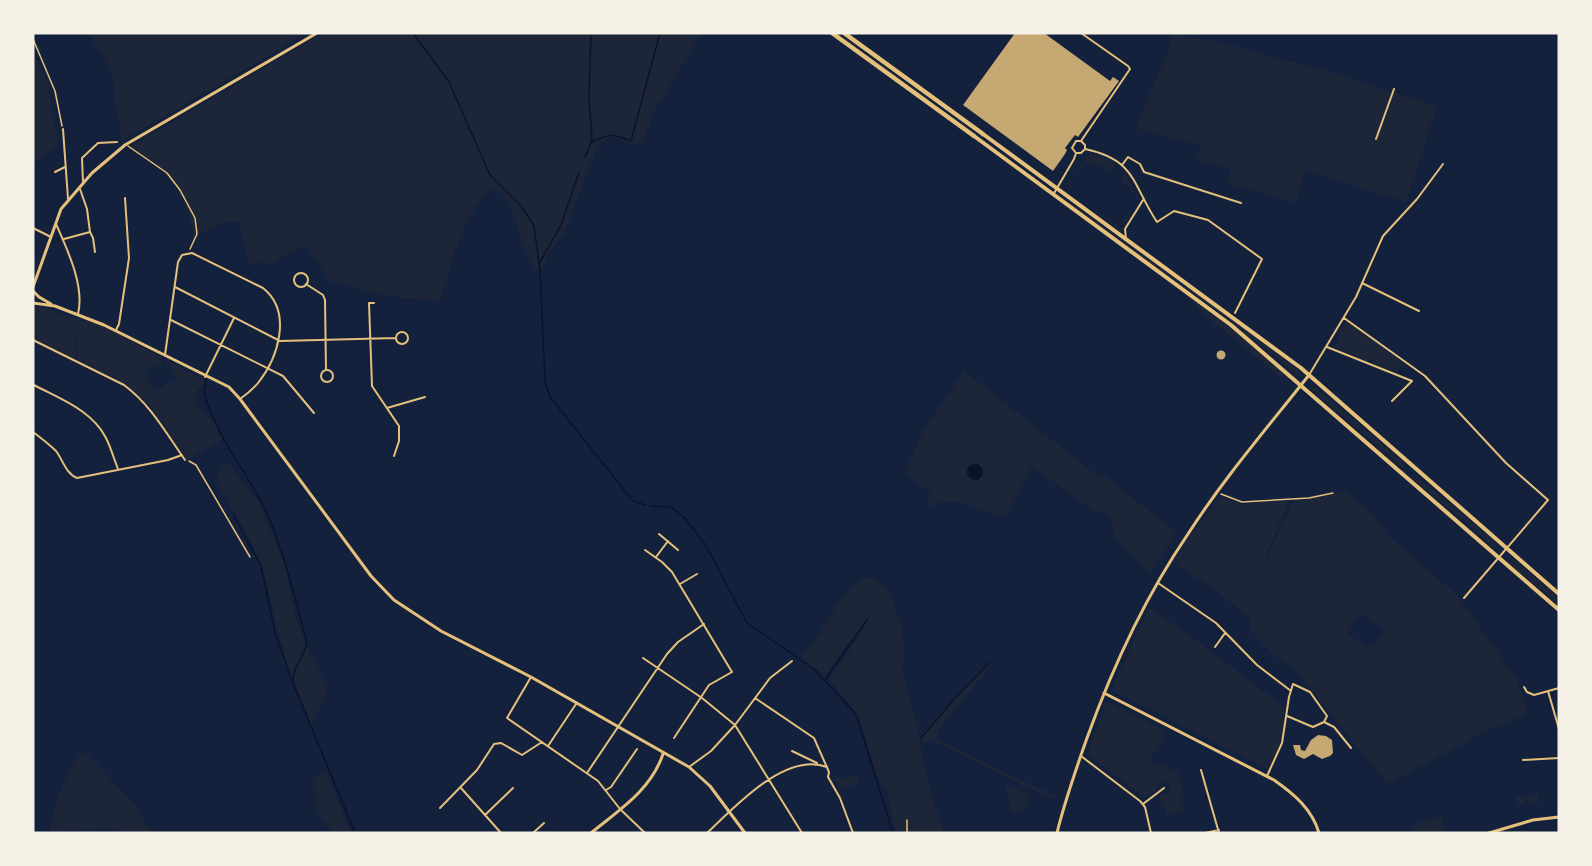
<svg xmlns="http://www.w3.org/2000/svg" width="1592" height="866" font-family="Overpass,sans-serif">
	<rect width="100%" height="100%" fill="#14213d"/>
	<path fill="#1d2539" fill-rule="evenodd" d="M 88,33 L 307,33 L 122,141 L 114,96 C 120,79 97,48 88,33 Z
		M 323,33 L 700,33 L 701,34 L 652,116 L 642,146 C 622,144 615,126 598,147 L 564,233 L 549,253 L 542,270 L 535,269 C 532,261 528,254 524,247 C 518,232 511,192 493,189 C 465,207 450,269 440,301 L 386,296 L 330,281 L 306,245 L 266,266 L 262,260 L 250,266 L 239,222 L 225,222 L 194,237 C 191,215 181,188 164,173 C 153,163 140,156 128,148 Z
		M 836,33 L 839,33 L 1050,187 Z
		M 1171,34 L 1219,42 L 1340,75 L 1437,106 L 1406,202 L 1305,170 L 1296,203 L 1227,183 L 1231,170 L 1195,159 L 1201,146 L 1136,128 L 1167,53 Z
		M 33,55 L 47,81 L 58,145 L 33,163 Z
		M 1092,154 L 1107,159 L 1115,164 L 1114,169 L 1108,172 L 1097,165 L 1085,162 L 1070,183 L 1073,191 L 1068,186 L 1068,183 L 1089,155 Z
		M 1125,173 L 1139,198 L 1124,224 L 1122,222 L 1138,200 L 1132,190 L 1122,182 L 1121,178 Z
		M 1066,188 L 1123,229 L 1122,232 Z
		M 1061,196 L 1262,341 L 1296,368 L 1301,376 L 1299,376 L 1221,314 L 1064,201 Z
		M 1184,295 C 1223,315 1257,350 1290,378 L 1286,381 L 1201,312 Z
		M 33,307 C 46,305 65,317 81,319 L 80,325 L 82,320 L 85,321 L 86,319 L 113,331 L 162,358 L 160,365 L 154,367 L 153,365 L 144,371 L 152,389 L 154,388 L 156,391 L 164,387 L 163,385 L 167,382 L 172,384 L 177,379 L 169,364 L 165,366 L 166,360 L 205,381 L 202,387 L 197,390 L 195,407 L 211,419 L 222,440 L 187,460 C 172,435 155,407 132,389 C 116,377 95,369 78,360 L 77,338 L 79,326 L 76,337 L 76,360 L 33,338 Z
		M 1348,321 L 1402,362 L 1396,373 L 1373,364 L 1374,361 L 1369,359 L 1367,362 L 1333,347 C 1342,339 1336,327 1348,321 Z
		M 964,371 L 1003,401 L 968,440 L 1004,402 L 1043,433 L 1041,435 L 1043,437 L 1046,435 L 1098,476 L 1103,475 L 1175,531 L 1151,574 L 1115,538 L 1112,523 L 1106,513 L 1097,512 L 1088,507 L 1032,466 L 1005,517 C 972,512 965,492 928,507 L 929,496 L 932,494 L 905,474 L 923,431 Z
		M 1314,386 L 1405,464 L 1405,467 L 1402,467 L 1312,390 L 1311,387 Z
		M 223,463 L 231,465 L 251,494 L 261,503 L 256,508 L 262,510 L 286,568 L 293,608 L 304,641 L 326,686 L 327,693 L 312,726 L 287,665 L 272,606 L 288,598 L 272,604 C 269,592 267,579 262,567 C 251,536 231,508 216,479 Z
		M 1413,474 L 1450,503 L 1498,545 L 1497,547 L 1495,548 L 1412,478 Z
		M 1344,491 L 1373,514 L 1387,535 L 1458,596 L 1517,680 L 1528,712 L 1514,720 L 1490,729 L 1388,784 L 1295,670 L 1275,656 L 1251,631 L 1250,619 L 1215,590 L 1178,565 L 1180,563 L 1175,560 L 1190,536 L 1221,496 L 1242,504 L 1290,500 L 1265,557 L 1267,558 L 1294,500 L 1306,500 ZM 1360,614 L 1385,629 L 1372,648 L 1347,634 Z
		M 1511,558 L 1514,559 L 1559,598 L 1559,604 L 1511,565 L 1509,562 Z
		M 871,577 C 896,587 904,631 904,656 C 904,662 902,668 903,674 C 907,696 918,717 919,739 L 932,797 L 943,829 L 938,833 L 898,833 L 894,826 L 887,791 L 881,785 L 875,770 L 859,716 L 831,682 L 830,678 L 860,635 L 861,630 L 858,631 L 826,674 L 819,672 L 801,658 C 805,651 811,646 816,639 C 827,623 849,577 871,577 Z
		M 1149,608 L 1187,633 L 1285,708 C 1283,725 1281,757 1266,768 L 1111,690 Z
		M 991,659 L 994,662 L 937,732 L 939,740 L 1055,796 L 1054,800 L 930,740 L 923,741 L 922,734 L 943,709 Z
		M 1107,701 L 1166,731 L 1150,761 L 1178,772 L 1185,796 L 1181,798 L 1185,809 L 1168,816 L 1159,794 L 1167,794 L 1171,791 L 1168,782 L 1164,780 C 1159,783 1158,785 1157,790 L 1145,798 L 1087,754 Z
		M 85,752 L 137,806 L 152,833 L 108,829 L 49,831 C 54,812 66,760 85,752 Z
		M 326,773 L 351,833 L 334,833 L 316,812 L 315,775 Z
		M 857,774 L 860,783 L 839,790 L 834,776 L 842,779 Z
		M 1005,784 L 1027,794 L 1029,800 L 1024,810 L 1013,815 Z
		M 1537,792 L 1540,802 L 1531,805 L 1528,799 L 1524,800 L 1526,806 L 1524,804 L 1518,804 L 1516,797 L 1523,797 Z
		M 1442,816 L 1446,833 L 1417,833 L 1416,830 L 1414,830 L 1412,825 Z"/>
	<path fill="#0b132b" d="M967 472a8 8 0 1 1 16 0a8 8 0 1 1-16 0Z"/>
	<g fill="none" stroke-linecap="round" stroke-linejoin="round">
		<path stroke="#0b132b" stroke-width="1.5" d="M 413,33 L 449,82 L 490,175 L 522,207 L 534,226 L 540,270 L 545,381 L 550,397 L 633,501 L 645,505
			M 591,143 C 608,133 614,134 631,141 L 660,33
			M 585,157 L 592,140 L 589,97 L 591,33
			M 539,264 L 561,225 L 579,172
			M 204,380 L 206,380 C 200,397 214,417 220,432 C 232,457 250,479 262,503 C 284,548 294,596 307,643 C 303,660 293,665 293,683 L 355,833
			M 651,506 L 671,507 L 684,517 L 705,544 L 747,623 L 814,669 L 854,712 L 858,720 L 893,833
			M 234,516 L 261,566 L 275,632 L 292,681
			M 825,680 L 867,620
			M 921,738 L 955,698 L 991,661"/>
	</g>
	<path fill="#c6a872" d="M 1015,33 L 1044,33 L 1110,81 L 1113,77 L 1119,81 L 1078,137 L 1075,135 L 1065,148 L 1067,150 L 1065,154 L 1053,171 L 963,105 Z
		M1216.5 355a4.5 4.5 0 1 1 9 0a4.5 4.5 0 1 1-9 0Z
		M 1318,735 L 1326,736 L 1332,740 L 1333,753 L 1330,756 L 1322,759 L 1313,754 L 1304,759 L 1296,755 L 1293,745 L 1300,745 L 1301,750 L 1305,751 L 1311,740 Z"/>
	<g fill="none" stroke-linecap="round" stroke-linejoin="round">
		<path stroke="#e5c07b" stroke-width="1.5" d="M 33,39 L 55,91 L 62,126
			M 128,146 L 167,173 L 180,190 L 195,218 L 197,234 L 190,249
			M 189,461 L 196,465 L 250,557
			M 1221,494 L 1242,502 L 1309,498 L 1333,493
			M 907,833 L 907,820"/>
		<path stroke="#e5c07b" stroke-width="2" d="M 1081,33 L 1128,66 L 1130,69 L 1081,141
			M 63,129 L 68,199
			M 1376,139 L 1394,89
			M 1076,153 L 1081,153 L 1085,149 C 1137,160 1132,185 1157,222 L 1174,211 L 1208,220 L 1262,259 L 1235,313
			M 1122,165 L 1128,157 L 1140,164 L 1144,172 L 1241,203
			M 55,172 L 65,167
			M 83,182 L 82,158 L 98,143 L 117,142
			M 1053,195 L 1074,159 L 1076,153 L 1072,148 L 1076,141 L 1081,141 L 1085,145 L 1085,149
			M 56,224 C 67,249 85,286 78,314
			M 33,228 L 51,237
			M 90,232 L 93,238 L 95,252
			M 64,239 L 90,232 L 87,209 L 80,189
			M 1126,239 L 1125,229 L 1143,200
			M294 280a7 7 0 1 1 14 0a7 7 0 1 1-14 0Z
			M 1362,283 L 1419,311
			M 306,284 L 323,295 L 325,300 L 326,370
			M 175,287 L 280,341 L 396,338
			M 374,303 L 369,303 L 372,386 L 399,426 L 399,441 L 394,456
			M 1344,318 L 1425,376 L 1506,463 L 1548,500 L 1464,598
			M 171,320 L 283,376 L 314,413
			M 116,330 L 119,324 L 129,258 L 125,198
			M396 338a6 6 0 1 1 12 0a6 6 0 1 1-12 0Z
			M 33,340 L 124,385 C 151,405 166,433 185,460
			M 1327,347 L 1412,381 L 1392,401
			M 165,355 L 178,262 L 182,255 L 192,253 L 263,288 C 293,312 278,358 258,383 C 253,389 247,394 240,399
			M321 376a6 6 0 1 1 12 0a6 6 0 1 1-12 0Z
			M 1309,375 L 1356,297 L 1383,236 L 1417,199 L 1443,164
			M 205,377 L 234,318
			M 34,385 C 60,399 92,410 106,438 C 111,448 114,459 118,469
			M 387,408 L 425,397
			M 33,432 C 41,438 49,444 56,451 C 63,460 66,474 77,478 L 168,460 L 182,455
			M 659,534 L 678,550
			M 645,550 L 662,562 L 672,572 L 732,672 L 709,685 L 674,738
			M 656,557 L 668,541
			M 1158,583 L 1216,623 L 1257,665 L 1291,691
			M 680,584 L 697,574
			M 1215,647 L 1225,633
			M 643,658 L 702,698 L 735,725 L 802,833
			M 531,677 L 507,718 L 598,781 L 620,809 L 645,833
			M 1524,687 L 1527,692 L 1534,695 L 1559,688
			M 1548,691 L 1559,729
			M 755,698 L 814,738 L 829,772 L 828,777 L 840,798 L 853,833
			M 1324,722 L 1334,727 L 1351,748
			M 548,746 L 576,704
			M 792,751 L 817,763
			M 1081,756 L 1140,801 L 1145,807 L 1151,833
			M 1523,760 L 1559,758
			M 689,767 L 711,751 L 735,725 L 770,678 L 792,661
			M 1201,770 L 1219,833
			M 587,773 L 667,654 L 678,642 L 704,624
			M 1267,776 L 1282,743 L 1289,697 L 1293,684 L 1310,692 L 1327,716 L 1324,722 L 1313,727 L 1287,716
			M 461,788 L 501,833
			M 606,790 L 611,787 L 637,749
			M 1143,804 L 1164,788
			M 440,808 L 477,770 L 494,744 L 501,743 L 522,755 L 542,742
			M 485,815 L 513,788
			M 533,833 L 544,823
			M 707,833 C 734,808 785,751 827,767
			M 1205,833 L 1219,830"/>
		<path stroke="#e5c07b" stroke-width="3" d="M 33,287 L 61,209 L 92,173 L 125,145 L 317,33
			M 33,291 L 39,297 L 51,304
			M 33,303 L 55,306 L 104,325 L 229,387 L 240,399 L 371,576 L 394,600 L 441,631 L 531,677 L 689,767 L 710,786 L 745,833
			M 1104,693 L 1274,780 C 1294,794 1312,809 1319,833
			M 591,833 C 619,810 651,790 663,754
			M 1057,833 C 1065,800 1076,769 1087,738 C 1113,666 1145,597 1188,534 C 1224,478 1268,427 1309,375
			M 1489,833 L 1533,820 L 1559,817"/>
		<path stroke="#e5c07b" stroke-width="4" d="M 983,134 L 1301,368 L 1559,594
			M 974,136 L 1231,325 L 1559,610"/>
		<path stroke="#e5c07b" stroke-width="4.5" d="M 832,33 L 974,136
			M 844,33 L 983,134"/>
	</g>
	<rect width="1592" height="866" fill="none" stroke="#f6f1e7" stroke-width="69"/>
</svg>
